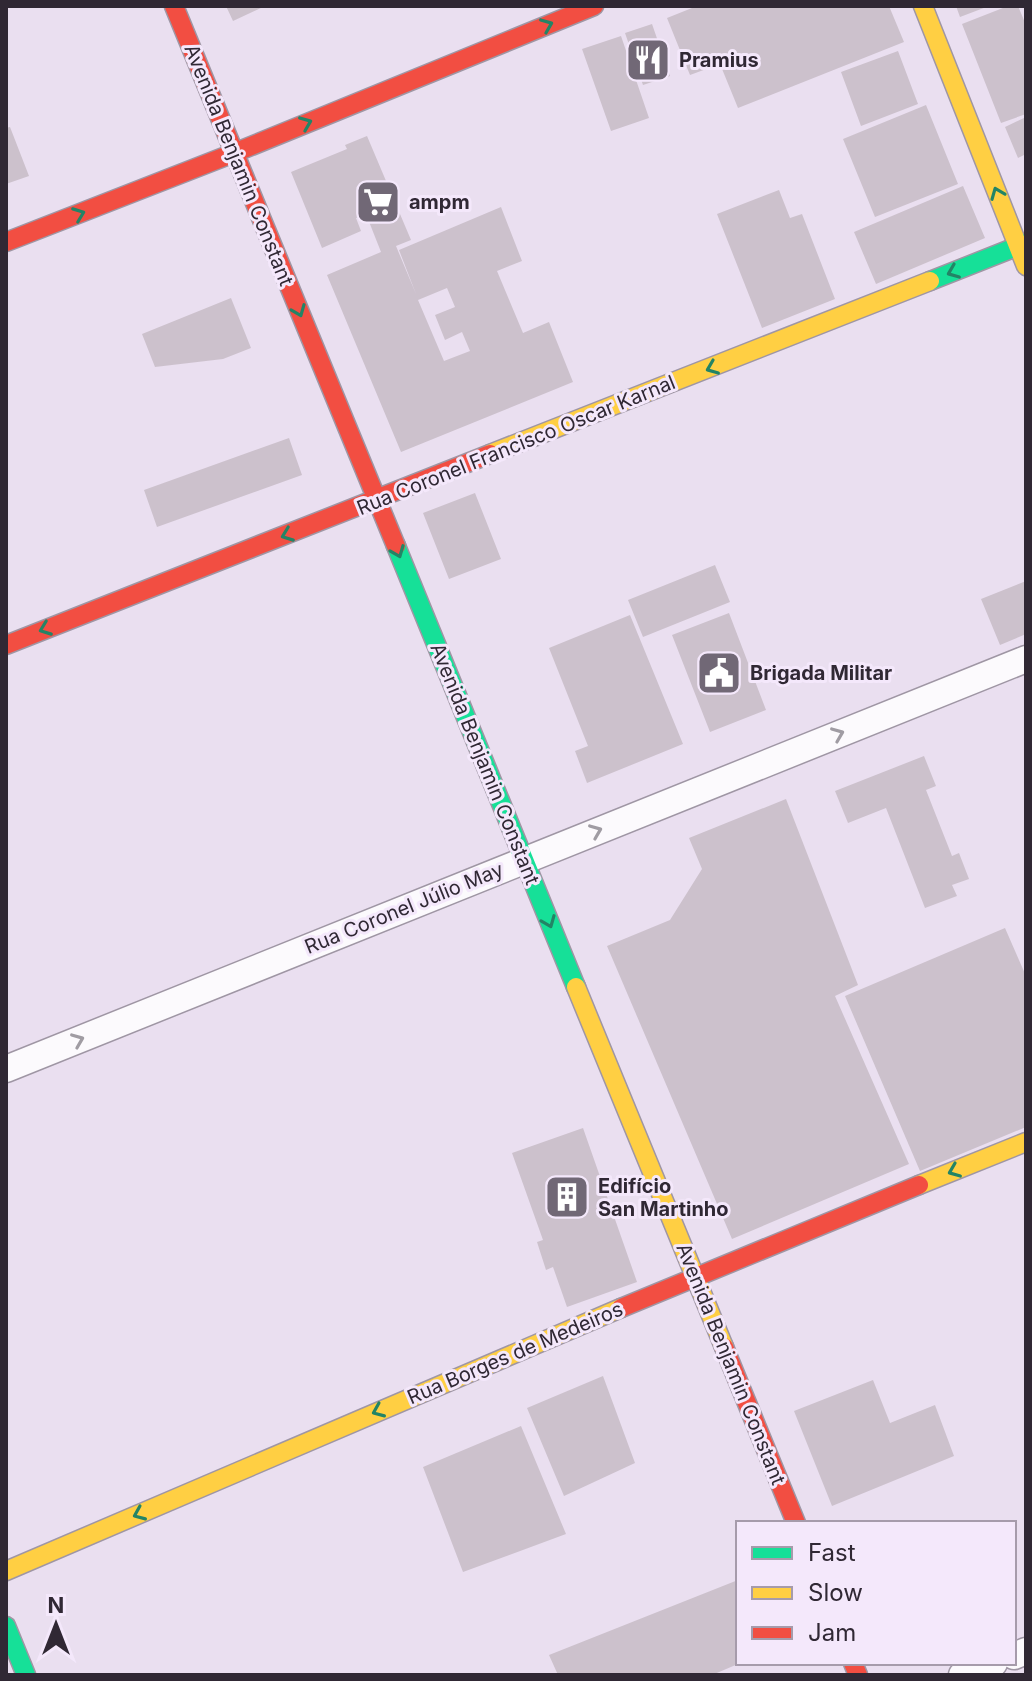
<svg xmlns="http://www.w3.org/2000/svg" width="1032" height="1681" font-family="Inter,sans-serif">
	<rect width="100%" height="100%" fill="#eadff0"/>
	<path fill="#ccc1cc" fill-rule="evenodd" d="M 226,6 L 265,6 L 233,21 Z
		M 697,6 L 889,6 L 904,42 L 738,108 L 720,64 L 690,75 L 667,18 Z
		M 956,6 L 989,6 L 960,17 Z
		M 1008,6 L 1018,6 L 1026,25 L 1026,114 L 1001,123 L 962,24 Z
		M 652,24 L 670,76 L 643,85 L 625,33 Z
		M 621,36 L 649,118 L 611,131 L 582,49 Z
		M 898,51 L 918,104 L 861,126 L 841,72 Z
		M 926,105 L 958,184 L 875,217 L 843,139 Z
		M 1026,117 L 1026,154 L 1018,158 L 1005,127 Z
		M 10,127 L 29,176 L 6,184 L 6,128 Z
		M 367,136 L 411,240 L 396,246 L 416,294 L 399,250 L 501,207 L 522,261 L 497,271 L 523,333 L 549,322 L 573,382 L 401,452 L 327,275 L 381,252 L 366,214 L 356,218 L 361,231 L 322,248 L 291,172 L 347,149 L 345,145 ZM 447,288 L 455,307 L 435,315 L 445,340 L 462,332 L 470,351 L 444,361 L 418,300 Z
		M 963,186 L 985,238 L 876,284 L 854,232 Z
		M 779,190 L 790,218 L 802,214 L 835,299 L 762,328 L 717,214 Z
		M 231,298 L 251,348 L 223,359 L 155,367 L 142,334 Z
		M 289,438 L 302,475 L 157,527 L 144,490 Z
		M 475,493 L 501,559 L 449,579 L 423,513 Z
		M 715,565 L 730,602 L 643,637 L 628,600 Z
		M 1026,581 L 1026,634 L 1000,645 L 981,599 Z
		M 729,613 L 766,710 L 710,732 L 672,635 Z
		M 630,615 L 683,744 L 587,783 L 575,751 L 588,746 L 549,648 Z
		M 924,756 L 936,786 L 926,790 L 952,856 L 959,853 L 969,879 L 952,885 L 957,896 L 925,908 L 886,808 L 848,823 L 835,791 Z
		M 786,799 L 858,985 L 835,996 L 909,1164 L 732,1239 L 607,946 L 670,920 L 702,869 L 689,838 Z
		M 1005,928 L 1026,976 L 1026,1127 L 920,1171 L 845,996 Z
		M 583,1128 L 637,1282 L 567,1307 L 553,1267 L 546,1270 L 537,1242 L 543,1240 L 512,1153 Z
		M 603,1376 L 635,1463 L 564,1496 L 527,1408 Z
		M 873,1380 L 890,1423 L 935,1405 L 954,1456 L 832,1506 L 794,1411 Z
		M 521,1426 L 566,1534 L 463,1572 L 423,1467 Z
		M 738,1580 L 738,1664 L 712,1675 L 558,1675 L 549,1655 Z"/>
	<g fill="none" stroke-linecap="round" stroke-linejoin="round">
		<g stroke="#9f96a4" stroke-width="29">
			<path id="street" d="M 6,1069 L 1026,659
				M 1014,1656 L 1026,1651
				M 962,1675 L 994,1663"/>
		</g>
		<g stroke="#9f96a4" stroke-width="21">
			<path id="fast" d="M 930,281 L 1026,243
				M 396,546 L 576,987
				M 6,1626 L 26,1675"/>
		</g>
		<g stroke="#9f96a4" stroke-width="21">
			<path id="slow" d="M 923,6 L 1026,266
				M 490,454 L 930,281
				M 576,987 L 724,1347
				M 919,1185 L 1026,1142
				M 6,1571 L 621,1308"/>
		</g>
		<g stroke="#9f96a4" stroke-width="21">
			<path id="jam" d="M 174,6 L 396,546
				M 6,242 L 234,153 L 594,6
				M 6,645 L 490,454
				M 621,1308 L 919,1185
				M 724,1347 L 796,1523
				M 853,1663 L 858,1675"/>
		</g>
		<use href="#street" stroke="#fcfafd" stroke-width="26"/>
		<use href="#fast" stroke="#16e098" stroke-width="18"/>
		<use href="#slow" stroke="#ffcf43" stroke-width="18"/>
		<use href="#jam" stroke="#f24e42" stroke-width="18"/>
	</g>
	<defs><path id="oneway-chevron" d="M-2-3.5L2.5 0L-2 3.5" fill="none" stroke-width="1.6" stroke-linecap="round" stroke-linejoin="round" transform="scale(2)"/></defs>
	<g stroke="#238466">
		<use href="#oneway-chevron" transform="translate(547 25) rotate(-22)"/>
		<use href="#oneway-chevron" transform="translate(306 123) rotate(-22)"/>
		<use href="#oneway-chevron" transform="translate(997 193) rotate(-112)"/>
		<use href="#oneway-chevron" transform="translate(79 214) rotate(-21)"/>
		<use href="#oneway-chevron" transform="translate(953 272) rotate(158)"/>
		<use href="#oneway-chevron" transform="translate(299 311) rotate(68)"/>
		<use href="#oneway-chevron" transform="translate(712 368) rotate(158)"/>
		<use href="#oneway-chevron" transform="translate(287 535) rotate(159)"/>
		<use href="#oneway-chevron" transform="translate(398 552) rotate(68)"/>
		<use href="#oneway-chevron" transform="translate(45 629) rotate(159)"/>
		<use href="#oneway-chevron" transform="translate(549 922) rotate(68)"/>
		<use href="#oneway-chevron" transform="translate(954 1171) rotate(158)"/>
		<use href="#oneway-chevron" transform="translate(378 1411) rotate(157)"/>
		<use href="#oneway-chevron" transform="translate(139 1514) rotate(157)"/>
	</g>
	<g stroke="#a09ca3">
		<use href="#oneway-chevron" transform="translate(838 734) rotate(-22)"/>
		<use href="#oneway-chevron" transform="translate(596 831) rotate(-22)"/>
		<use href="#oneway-chevron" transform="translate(78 1040) rotate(-22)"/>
	</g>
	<defs>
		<g id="restaurant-square" transform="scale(2.3)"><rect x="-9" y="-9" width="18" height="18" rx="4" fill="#716876" stroke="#f4e8fb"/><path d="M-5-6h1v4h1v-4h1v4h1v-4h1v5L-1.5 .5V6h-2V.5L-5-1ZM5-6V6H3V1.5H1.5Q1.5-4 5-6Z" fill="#fff"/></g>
		<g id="supermarket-square" transform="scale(2.3)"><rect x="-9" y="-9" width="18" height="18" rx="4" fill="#716876" stroke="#f4e8fb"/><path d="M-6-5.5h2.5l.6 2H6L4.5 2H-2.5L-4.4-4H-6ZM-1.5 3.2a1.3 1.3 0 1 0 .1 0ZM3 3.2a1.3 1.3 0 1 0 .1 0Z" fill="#fff"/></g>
		<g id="civic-square" transform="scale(2.3)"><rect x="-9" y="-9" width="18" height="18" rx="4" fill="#716876" stroke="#f4e8fb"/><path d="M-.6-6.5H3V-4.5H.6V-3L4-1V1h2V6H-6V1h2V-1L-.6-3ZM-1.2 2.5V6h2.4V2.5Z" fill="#fff"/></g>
		<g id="building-square" transform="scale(2.3)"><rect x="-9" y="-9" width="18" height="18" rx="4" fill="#716876" stroke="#f4e8fb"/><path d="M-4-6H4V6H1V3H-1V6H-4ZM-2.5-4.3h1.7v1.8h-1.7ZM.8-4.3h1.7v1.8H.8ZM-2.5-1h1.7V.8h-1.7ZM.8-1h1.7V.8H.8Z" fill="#fff"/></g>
	</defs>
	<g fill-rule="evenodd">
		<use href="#restaurant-square" x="648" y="60"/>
		<use href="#supermarket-square" x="378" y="202"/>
		<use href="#civic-square" x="719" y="673"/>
		<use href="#building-square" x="567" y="1197"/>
	</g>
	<g text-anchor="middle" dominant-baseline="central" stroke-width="6" stroke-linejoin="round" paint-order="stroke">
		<g font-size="20" font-weight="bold" fill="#302834" stroke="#f4e8fb" text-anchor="start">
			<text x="679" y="60">Pramius</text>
			<text x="409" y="202">ampm</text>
			<text x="750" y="673">Brigada Militar</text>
			<text x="598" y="1186">Edifício<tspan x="598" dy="23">San Martinho</tspan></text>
		</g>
		<g font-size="20" fill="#302834" stroke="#f4e8fb">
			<text transform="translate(239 165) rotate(68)">Avenida Benjamin Constant</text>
			<text transform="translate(516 445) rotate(-22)">Rua Coronel Francisco Oscar Karnal</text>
			<text transform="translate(485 764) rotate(68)">Avenida Benjamin Constant</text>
			<text transform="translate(404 908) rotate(-22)">Rua Coronel Júlio May</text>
			<text transform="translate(515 1353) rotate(-23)">Rua Borges de Medeiros</text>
			<text transform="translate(731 1364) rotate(68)">Avenida Benjamin Constant</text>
		</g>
	</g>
	<rect width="1032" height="1681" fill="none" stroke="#302834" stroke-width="16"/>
	<rect x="736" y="1521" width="280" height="144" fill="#f4e8fb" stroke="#a69bab" stroke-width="2"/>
	<rect x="752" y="1547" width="40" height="12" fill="#16e098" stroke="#a69bab" stroke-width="2"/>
	<text x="808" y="1561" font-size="24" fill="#302834">Fast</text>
	<rect x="752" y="1587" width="40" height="12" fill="#ffcf43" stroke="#a69bab" stroke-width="2"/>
	<text x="808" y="1601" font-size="24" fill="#302834">Slow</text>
	<rect x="752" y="1627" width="40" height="12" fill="#f24e42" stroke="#a69bab" stroke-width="2"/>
	<text x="808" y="1641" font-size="24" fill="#302834">Jam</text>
	<g transform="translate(56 1625)" stroke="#f4e8fb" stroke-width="6" paint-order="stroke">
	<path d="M0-6L14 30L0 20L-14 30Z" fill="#302834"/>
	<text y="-12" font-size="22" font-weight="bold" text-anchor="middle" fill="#302834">N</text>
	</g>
</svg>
